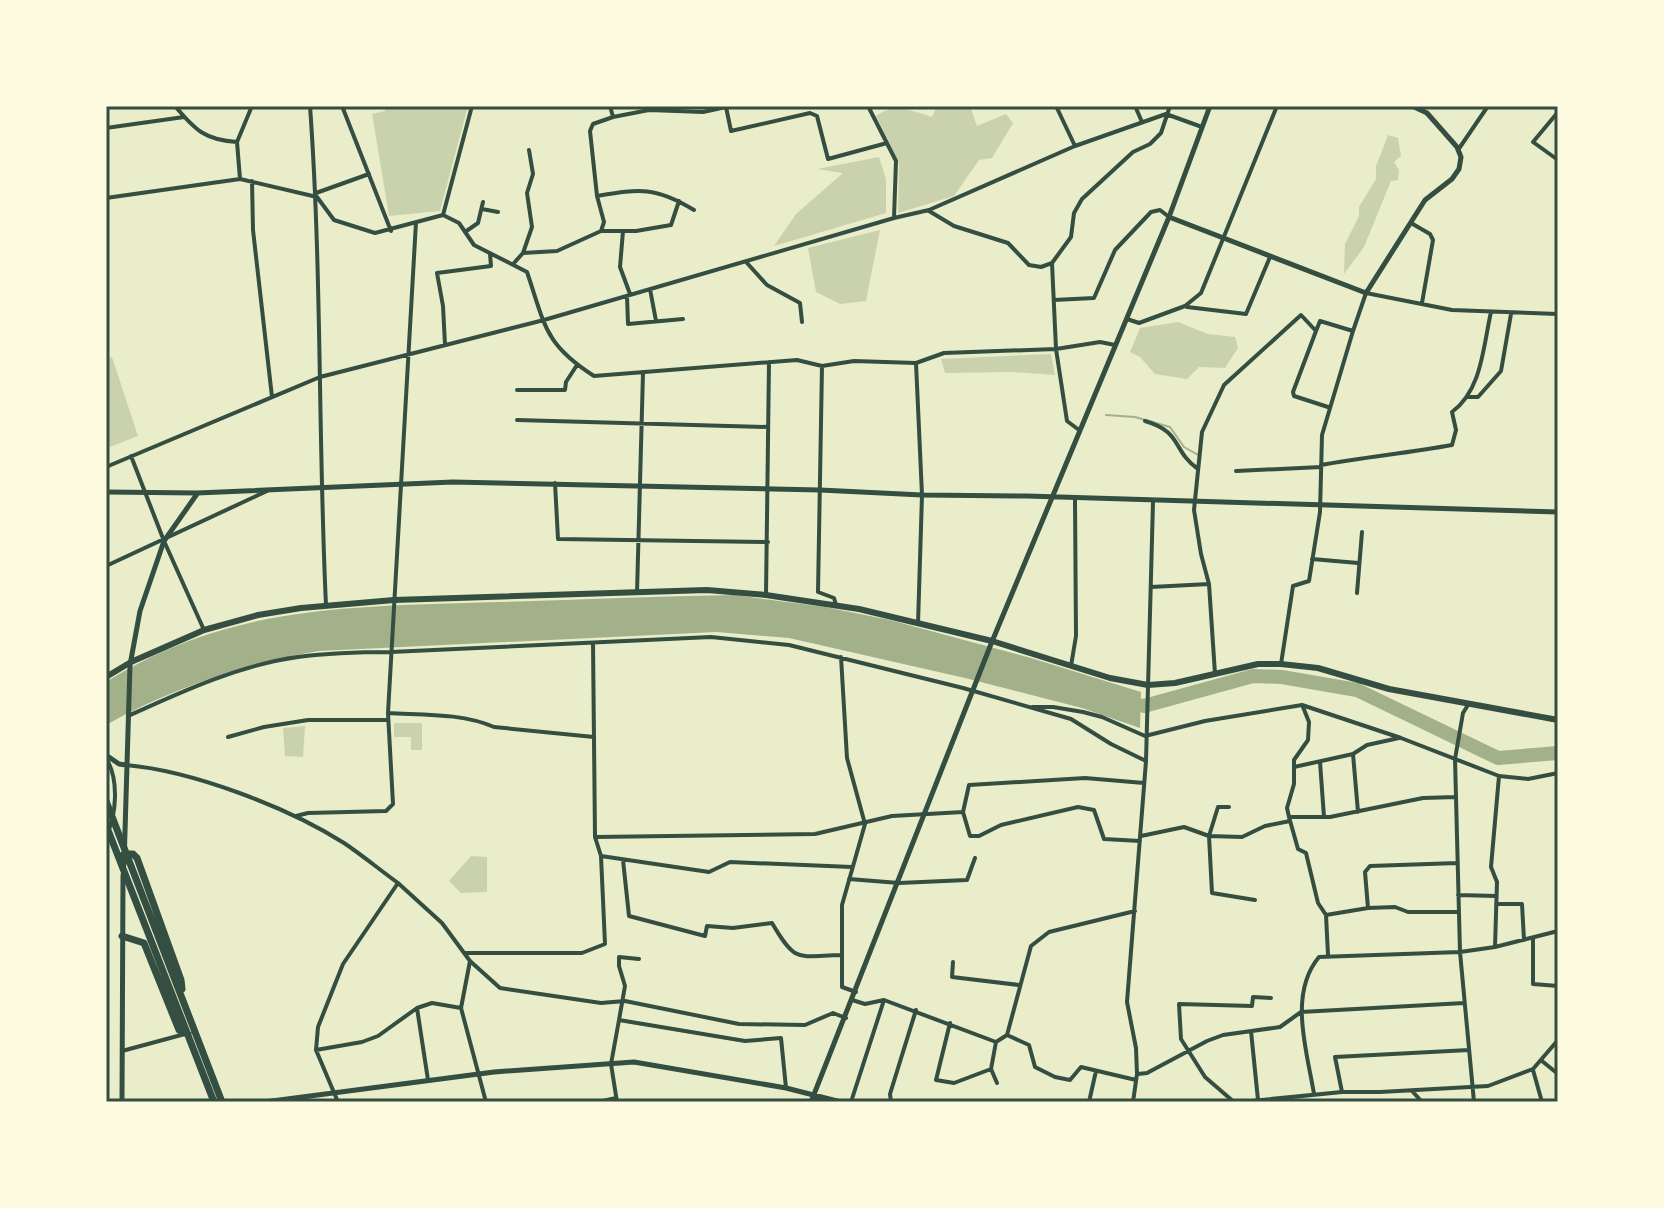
<svg xmlns="http://www.w3.org/2000/svg" width="1664" height="1208" font-family="Georgia,serif">
	<rect width="100%" height="100%" fill="#e9edc9"/>
	<path fill="#cad2ad" d="M 385,106 L 468,106 L 440,211 L 389,216 L 372,114 L 385,111 Z
		M 937,106 L 970,106 L 977,126 L 1006,114 L 1013,123 L 992,158 L 979,160 L 954,196 L 898,213 L 899,163 L 876,116 C 893,103 914,111 932,117 Z
		M 1388,135 L 1398,138 L 1401,156 L 1394,162 L 1399,170 L 1398,180 L 1391,181 L 1364,247 L 1344,274 L 1345,244 L 1359,216 L 1359,207 L 1376,179 L 1376,166 Z
		M 879,157 L 886,179 L 886,213 L 774,246 L 796,214 L 843,173 L 817,169 Z
		M 880,230 L 866,301 L 840,304 L 816,292 L 808,248 Z
		M 1178,322 L 1208,334 L 1235,337 L 1238,348 L 1225,368 L 1199,367 L 1187,379 L 1155,374 L 1140,357 L 1130,352 L 1140,328 Z
		M 1051,354 L 1055,375 L 1011,372 L 945,373 L 941,359 Z
		M 112,357 L 138,436 L 110,447 L 106,437 L 106,359 Z
		M 394,723 L 422,723 L 422,750 L 411,750 L 411,737 L 394,737 Z
		M 305,726 L 303,757 L 285,756 L 283,728 Z
		M 471,856 L 487,857 L 487,892 L 461,893 L 449,881 Z"/>
	<path fill="#a3b18a" d="M 734,595 L 825,607 L 890,620 L 1031,658 L 1141,692 L 1140,728 L 1082,708 L 965,678 L 789,638 L 716,632 L 319,651 C 244,664 172,688 106,725 L 106,682 C 232,603 355,607 498,602 C 576,600 655,596 734,595 Z"/>
	<g fill="none" stroke-linecap="round" stroke-linejoin="round">
		<path stroke="#a3b18a" stroke-width="2" d="M 1106,415 L 1135,417 L 1170,427 L 1184,447 L 1200,456"/>
		<path stroke="#a3b18a" stroke-width="14" d="M 1124,702 L 1144,706 L 1253,676 L 1282,677 L 1357,690 L 1498,758 L 1558,753"/>
		<path stroke="#344e41" stroke-width="4" d="M 175,106 C 195,130 205,140 237,142
			M 310,106 C 322,272 318,439 326,605
			M 342,106 L 391,231
			M 610,106 L 613,117 L 593,124 L 590,131 L 597,196 C 639,189 655,186 694,210
			M 868,106 L 896,161 L 894,218
			M 1056,106 L 1075,146
			M 1135,106 L 1142,122
			M 1558,112 L 1533,142 L 1558,160
			M 613,117 L 649,110 L 703,112 L 726,107 L 731,131 L 810,113 L 817,116 L 828,159 L 887,143
			M 106,128 L 184,117
			M 1458,150 L 1488,106
			M 240,179 L 237,142 L 252,106
			M 252,181 L 253,230 L 272,397
			M 1558,181 L 1558,184
			M 316,193 L 369,174
			M 106,198 L 240,179 L 317,197 L 334,220 L 375,233 L 443,215 L 459,223 L 474,245 L 527,272 C 545,325 544,344 594,376 L 797,360 L 822,366 L 854,361 L 916,363 L 944,353 L 1056,349 L 1100,342 L 1115,345
			M 482,209 L 498,212
			M 929,211 L 954,226 L 1008,243 L 1029,265 L 1041,267 L 1052,263
			M 443,215 L 472,106
			M 1411,223 L 1430,234 L 1433,240 L 1422,303
			M 601,231 L 636,231 L 671,225 L 679,201
			M 623,231 L 620,267 L 630,294
			M 465,232 L 478,223 L 483,202
			M 523,253 L 532,227 L 527,193 L 533,174 L 529,150
			M 514,263 L 523,253 L 557,251 L 601,231 L 604,222 L 597,196
			M 747,263 L 767,285 L 800,303 L 802,322
			M 650,289 L 656,321
			M 627,296 L 628,324 L 683,319
			M 1054,300 L 1094,298 L 1115,250 L 1151,212 L 1160,210 L 1169,217
			M 1187,307 L 1246,314 L 1270,257
			M 1127,319 L 1139,323 L 1185,306 L 1201,293 L 1277,106
			M 1316,331 L 1293,392 L 1294,396 L 1328,407
			M 445,345 L 443,306 L 437,273 L 491,266 L 490,254
			M 916,363 L 922,495 L 918,624
			M 822,366 L 818,592 L 834,598 L 836,605
			M 517,390 L 565,390 L 566,382 L 577,365
			M 1468,397 L 1478,397 L 1501,371 L 1511,314
			M 517,420 L 768,427
			M 1145,421 C 1183,432 1172,451 1198,469
			M 1079,430 L 1067,421 L 1056,349 L 1052,263 L 1071,237 L 1074,213 L 1082,199 L 1133,152 L 1150,144 L 1161,133 L 1170,106
			M 131,456 L 164,541 L 204,630
			M 1321,465 C 1365,457 1408,453 1452,445 L 1456,430 L 1452,412 C 1482,390 1483,347 1491,312
			M 106,467 L 320,377 L 544,320 L 894,218 L 929,210 L 1075,146 L 1166,114 L 1202,127
			M 1236,471 L 1321,467
			M 555,483 L 558,539 L 768,542
			M 1312,559 L 1358,563
			M 106,566 L 267,491
			M 1151,587 L 1209,584
			M 637,593 L 643,373
			M 1357,593 L 1362,532
			M 766,595 L 769,362
			M 593,643 L 595,837 L 601,856 L 709,872 L 730,862 L 852,867
			M 841,657 L 847,758 L 865,824 L 842,905 L 842,987 L 856,992
			M 1281,664 L 1293,586 L 1309,581 L 1320,512 L 1322,435 L 1353,331
			M 1071,666 L 1076,636 L 1075,500
			M 1215,674 L 1209,584 L 1201,554 L 1194,510 L 1202,432 L 1224,385 L 1301,315 L 1316,331 L 1320,321 L 1353,331 L 1366,293 L 1452,310 L 1558,314
			M 1468,705 L 1463,713 L 1455,759 L 1460,952 L 1474,1102
			M 1032,707 L 1053,707 L 1083,712 L 1102,717 L 1145,736 L 1205,721 L 1302,705 L 1401,738 L 1499,776 L 1491,867 L 1497,882 L 1495,947
			M 388,713 C 423,715 462,713 494,727 L 594,737
			M 128,716 C 181,692 239,665 298,657 C 329,653 360,652 391,652 L 711,637 L 789,645 L 963,688 L 1071,719 L 1111,744 L 1146,761
			M 228,737 L 264,727 L 308,720 L 388,720
			M 1353,754 L 1358,812
			M 106,758 C 119,779 117,814 106,836
			M 1320,762 L 1324,817
			M 126,765 C 193,771 287,807 344,843 C 362,855 380,870 398,883
			M 1294,767 L 1353,754 L 1367,745 L 1399,738
			M 1499,776 L 1528,779 L 1558,773
			M 1229,807 L 1218,807 L 1209,836 L 1212,893 L 1255,900
			M 963,812 L 970,836 L 979,836 L 1001,825 L 1078,807 L 1094,810 L 1104,839 L 1140,841
			M 296,816 L 308,813 L 386,811 L 393,804 L 388,713 L 416,222
			M 1289,817 L 1287,808 L 1294,784 L 1294,760 L 1308,740 L 1309,722 L 1303,707
			M 1141,836 L 1184,827 L 1209,836 L 1242,837 L 1265,826 L 1290,821
			M 595,837 L 815,834 L 892,816 L 963,812 L 969,785 L 1085,778 L 1144,783
			M 623,860 L 629,916 L 705,936 L 707,926 L 733,928 L 772,923 C 796,964 797,956 842,955
			M 849,879 L 899,883 L 967,880 L 975,858
			M 1458,895 L 1496,896
			M 1496,904 L 1522,904 L 1524,940
			M 1368,908 L 1395,907 L 1408,912 L 1459,912
			M 1326,915 L 1318,903 L 1306,853 L 1298,849 L 1289,817 L 1330,817 L 1423,798 L 1456,797
			M 1533,938 L 1533,984 L 1558,986
			M 465,953 L 582,953 L 605,944 L 601,856
			M 1328,955 L 1326,915 L 1368,908 L 1365,872 L 1370,866 L 1458,863
			M 470,961 L 461,1008 L 486,1102
			M 953,962 L 952,977 L 1019,985
			M 852,1000 L 865,1004 L 884,1000 L 996,1042 L 1007,1035 L 1031,946 L 1049,932 L 1135,911
			M 417,1008 L 428,1080
			M 619,1020 L 625,986 L 619,966 L 619,957 L 639,959
			M 950,1023 L 936,1080 L 954,1083 L 991,1069 L 996,1042
			M 1251,1031 L 1258,1100
			M 1007,1035 L 1029,1045 L 1035,1067 L 1055,1077 L 1070,1080 L 1081,1067 L 1136,1080
			M 316,1050 L 362,1042 L 378,1036 L 417,1008 L 432,1003 L 461,1008
			M 122,1051 L 185,1034
			M 1542,1061 L 1558,1074
			M 991,1069 L 997,1083
			M 1533,1070 L 1542,1102
			M 1138,1074 L 1147,1073 L 1207,1041 L 1223,1035 L 1280,1027 L 1301,1012 L 1464,1003
			M 1342,1092 L 1335,1057 L 1469,1050
			M 1413,1092 L 1422,1102
			M 1314,1094 C 1307,1051 1288,994 1319,957 L 1460,952 L 1495,947 L 1558,931
			M 338,1102 L 316,1050 L 318,1027 L 343,964 L 398,883 L 442,923 L 470,961 L 500,988 L 601,1003 L 625,1001 L 739,1024 L 805,1025 L 833,1013 L 846,1018
			M 598,1102 L 616,1098
			M 617,1102 L 611,1064 L 619,1020 L 745,1041 L 781,1038 L 786,1088
			M 851,1102 L 884,1000
			M 891,1102 L 890,1094 L 916,1010
			M 1089,1102 L 1096,1071
			M 1133,1102 L 1137,1074 L 1136,1048 L 1127,1002 L 1146,761 L 1153,502
			M 1234,1102 L 1205,1077 L 1181,1039 L 1179,1004 L 1252,1006 L 1253,997 L 1271,998
			M 1241,1102 L 1342,1092 L 1380,1092 L 1488,1086 L 1533,1069 L 1558,1040"/>
		<path stroke="#344e41" stroke-width="5" d="M 1169,217 L 1366,293 L 1425,200 L 1452,179 L 1459,169 L 1461,157 L 1457,147 L 1427,113 L 1412,106
			M 106,492 L 197,493 L 453,482 L 820,490 L 922,495 L 1027,496 L 1558,512
			M 106,755 L 119,764 L 126,765
			M 124,865 L 130,665 L 140,611 L 164,541 L 197,494
			M 122,1102 L 123,875
			M 264,1102 L 494,1072 L 634,1062 L 786,1088 L 841,1102
			M 811,1102 L 991,644 L 1169,217 L 1210,106"/>
		<path stroke="#344e41" stroke-width="6" d="M 106,677 L 131,662 L 204,630 L 258,615 L 301,608 L 394,600 L 707,590 L 766,595 L 859,609 L 992,641 L 1110,678 L 1148,685 L 1175,683 L 1258,664 L 1281,664 L 1318,668 L 1389,689 L 1558,720"/>
		<path stroke="#344e41" stroke-width="7" d="M 106,801 L 222,1102
			M 106,825 L 214,1102
			M 124,854 L 133,854 L 137,858 L 181,980 L 182,989
			M 122,936 L 144,943 L 179,1030 L 188,1034"/>
	</g>
	<rect width="1664" height="1208" fill="none" stroke="#fefae0" stroke-width="216"/>
	<rect x="108" y="108" width="1448" height="992" fill="none" stroke="#344e41" stroke-width="3"/>
</svg>
